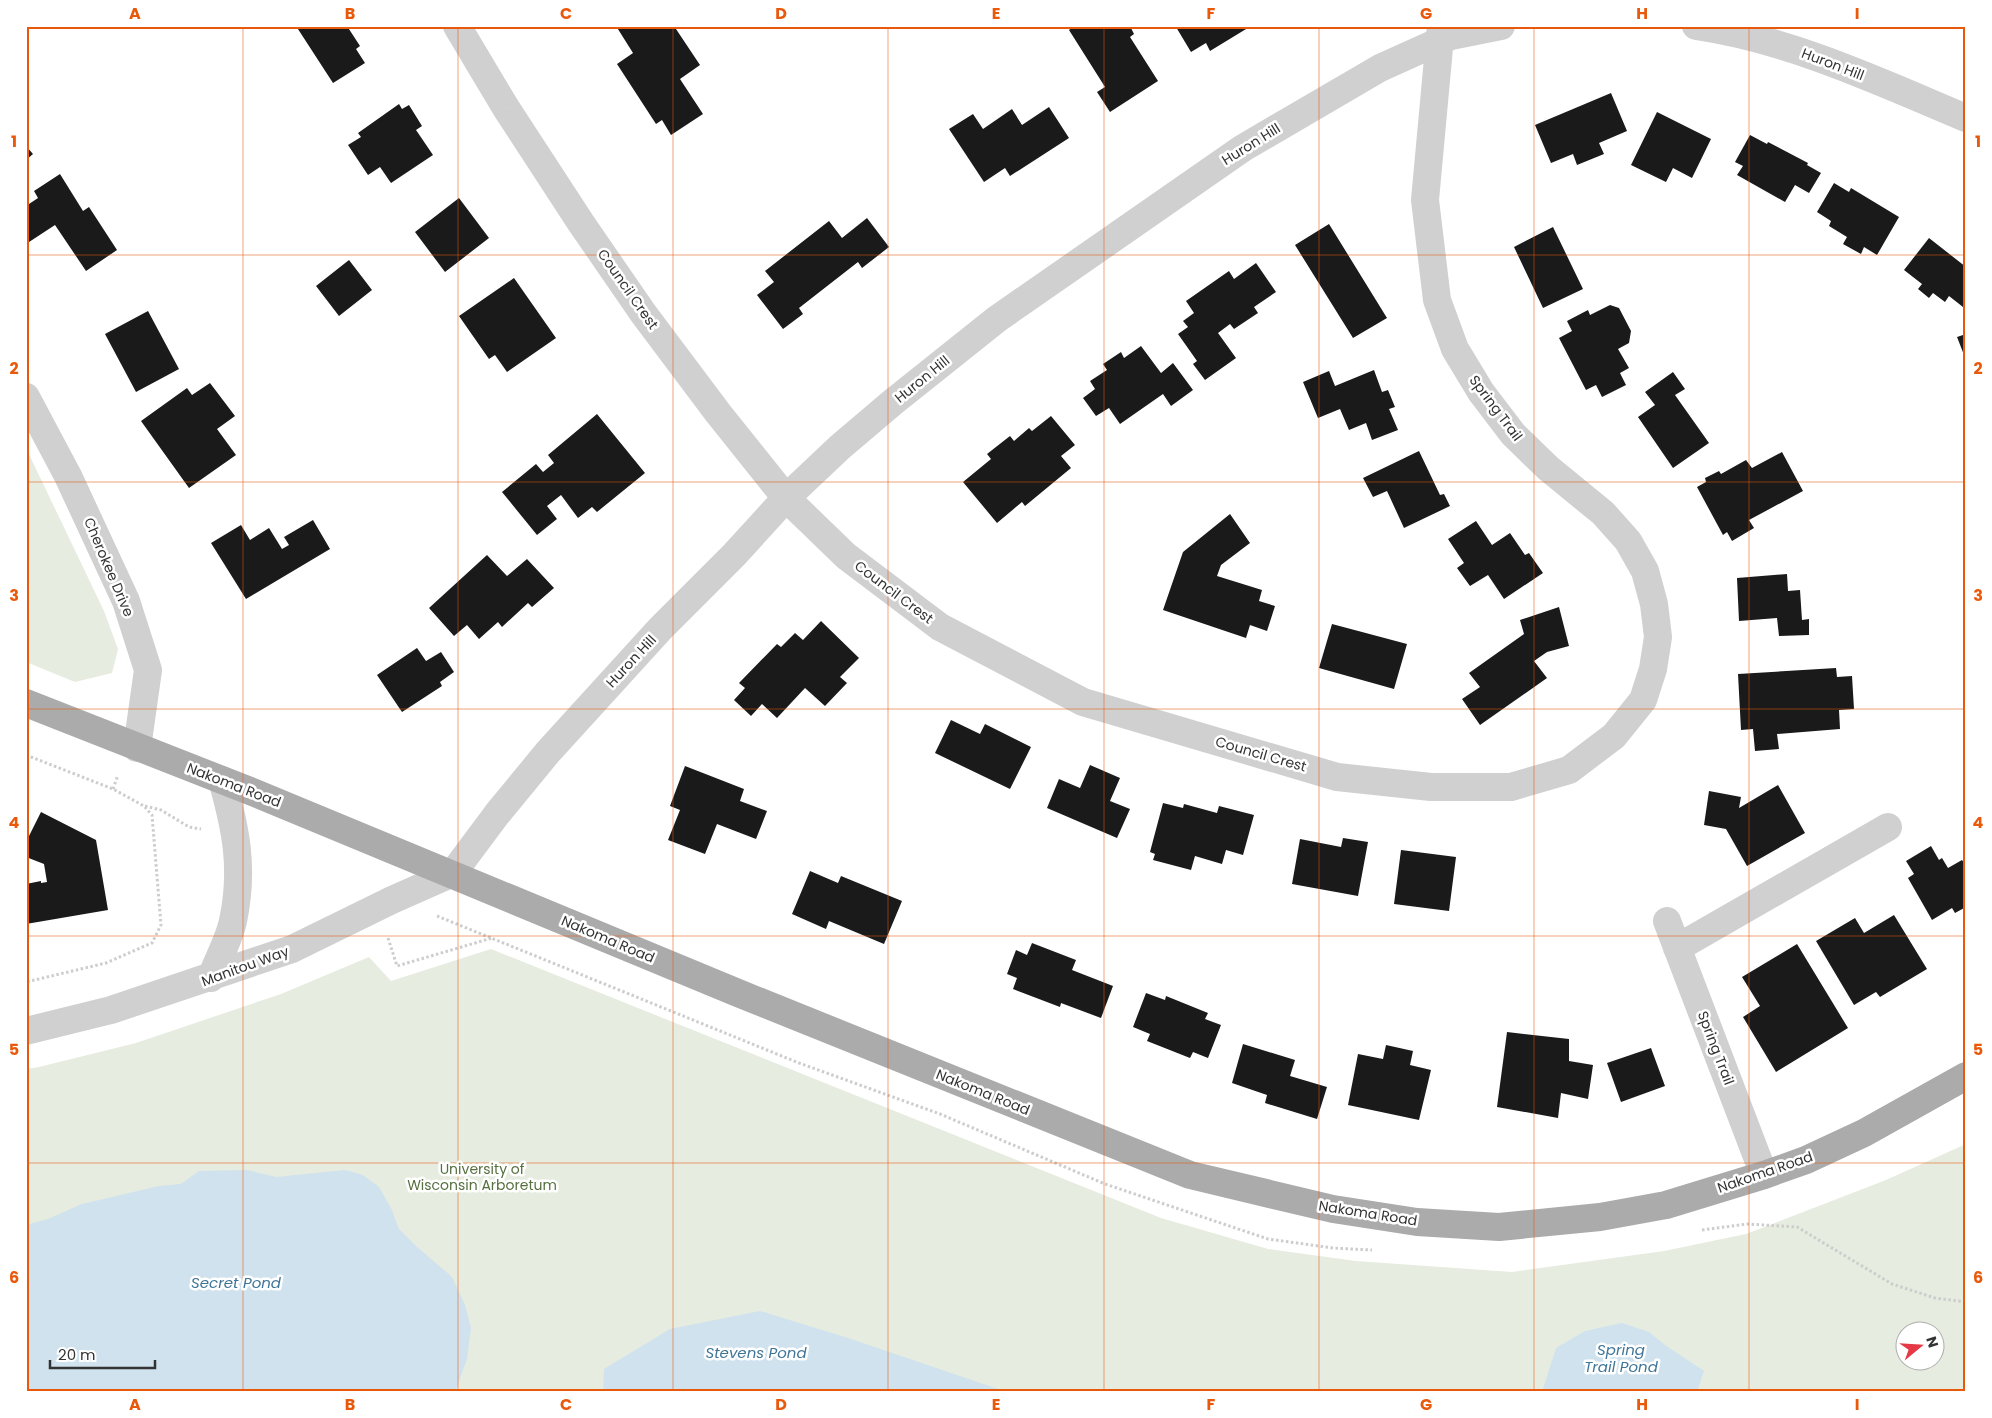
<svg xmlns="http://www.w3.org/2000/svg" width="1992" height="1418" font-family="Poppins,sans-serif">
	<rect width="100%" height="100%" fill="#fff"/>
	<path fill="#e6ecdf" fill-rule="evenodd" d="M 26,448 L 104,611 L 118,649 L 112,673 L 75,682 L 26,662 Z
		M 491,949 L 1161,1218 L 1268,1249 L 1356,1261 L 1512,1272 L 1664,1251 L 1746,1234 L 1886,1180 L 1966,1144 L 1966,1392 L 26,1392 L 26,1069 L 39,1067 L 136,1043 L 281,994 L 369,957 L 391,981 ZM 1904,1330 L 1934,1330 L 1934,1360 L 1904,1360 Z"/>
	<path fill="#cfe2ee" d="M 247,1170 L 276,1177 L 345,1170 L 363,1175 L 379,1187 L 391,1208 L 399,1229 L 416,1246 L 452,1277 L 465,1305 L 471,1328 L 467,1359 L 455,1392 L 26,1392 L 26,1225 L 48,1219 L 82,1204 L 159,1186 L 181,1184 L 199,1171 Z
		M 760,1311 L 848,1338 L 1007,1392 L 603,1392 L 604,1369 L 670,1329 Z
		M 1622,1323 L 1649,1332 L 1665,1345 L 1704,1371 L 1697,1392 L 1542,1392 L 1556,1348 L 1585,1331 Z"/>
	<path fill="#1a1a1a" d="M 296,26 L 347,26 L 360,46 L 356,49 L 365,63 L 333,83 Z
		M 616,26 L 674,26 L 700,65 L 680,79 L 703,114 L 671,135 L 662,120 L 656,124 L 617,64 L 633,53 Z
		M 1074,26 L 1130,26 L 1134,34 L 1130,37 L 1158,81 L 1110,112 L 1097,92 L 1105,87 L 1069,30 Z
		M 1178,26 L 1251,26 L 1210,51 L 1206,43 L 1191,52 L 1176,27 Z
		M 1611,93 L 1627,131 L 1599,143 L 1604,154 L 1577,165 L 1573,154 L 1551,163 L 1535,125 Z
		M 399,104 L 402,109 L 409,105 L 422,126 L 416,130 L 433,155 L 391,183 L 380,167 L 368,175 L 348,145 L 361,137 L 358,133 Z
		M 1049,107 L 1069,138 L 1010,176 L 1005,168 L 984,182 L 949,129 L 973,114 L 983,129 L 1012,109 L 1022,125 Z
		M 1657,112 L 1711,139 L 1692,178 L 1673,168 L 1666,182 L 1631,165 Z
		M 1750,135 L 1767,144 L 1768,142 L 1808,163 L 1807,165 L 1821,173 L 1809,193 L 1795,185 L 1785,202 L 1737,175 L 1743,166 L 1735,162 Z
		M 26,146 L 33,154 L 26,160 Z
		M 60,174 L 83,211 L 89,207 L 117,250 L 86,271 L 55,225 L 26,244 L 26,206 L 38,198 L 34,191 Z
		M 1834,183 L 1849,192 L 1851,188 L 1899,217 L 1877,255 L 1864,247 L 1861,254 L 1843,244 L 1847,237 L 1829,226 L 1831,221 L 1817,212 Z
		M 459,198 L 489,238 L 445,272 L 415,232 Z
		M 867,218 L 889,247 L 862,268 L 858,262 L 799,308 L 803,314 L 783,329 L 757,295 L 774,282 L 765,271 L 829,221 L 842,238 Z
		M 1329,224 L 1387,318 L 1353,338 L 1295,245 Z
		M 1553,227 L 1583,289 L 1543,308 L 1514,247 Z
		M 1929,238 L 1966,267 L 1966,303 L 1963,307 L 1949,296 L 1945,302 L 1933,293 L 1929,298 L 1918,289 L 1922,284 L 1904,270 Z
		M 349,260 L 372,290 L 339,316 L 316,286 Z
		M 1256,263 L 1276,292 L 1254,307 L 1258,313 L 1234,329 L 1230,324 L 1218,333 L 1236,358 L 1205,380 L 1193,364 L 1197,361 L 1178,334 L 1188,327 L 1183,321 L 1194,313 L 1186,301 L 1229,271 L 1234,279 Z
		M 514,278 L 556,338 L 507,372 L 495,355 L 489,359 L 459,316 Z
		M 1610,305 L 1619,308 L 1631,331 L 1629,343 L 1618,349 L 1629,368 L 1620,373 L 1626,385 L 1602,397 L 1596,385 L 1586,390 L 1559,338 L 1572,331 L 1567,321 L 1588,310 L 1590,315 Z
		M 148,311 L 179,369 L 136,392 L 105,334 Z
		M 1966,334 L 1966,360 L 1957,337 Z
		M 1141,346 L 1161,373 L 1173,363 L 1193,390 L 1171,406 L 1163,394 L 1120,424 L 1109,408 L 1096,416 L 1083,398 L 1095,389 L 1090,381 L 1107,370 L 1103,364 L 1121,352 L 1124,358 Z
		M 1374,370 L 1382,392 L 1388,390 L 1395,407 L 1389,409 L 1398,430 L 1372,440 L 1366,423 L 1349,430 L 1340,409 L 1318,418 L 1303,382 L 1329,371 L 1335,386 Z
		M 1673,372 L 1685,389 L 1675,395 L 1709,443 L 1673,468 L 1638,417 L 1655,405 L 1645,392 Z
		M 210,383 L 235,416 L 217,429 L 236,455 L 189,488 L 141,421 L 187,388 L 192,395 Z
		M 597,414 L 645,473 L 597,512 L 592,507 L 578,518 L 561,495 L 547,506 L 557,519 L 537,535 L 502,492 L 536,464 L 543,472 L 554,463 L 548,455 Z
		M 1051,416 L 1075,445 L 1061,456 L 1071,468 L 1025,506 L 1022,502 L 997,523 L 963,482 L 991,459 L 987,454 L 1010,436 L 1014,441 L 1029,428 L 1032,431 Z
		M 1419,451 L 1440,495 L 1444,494 L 1450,506 L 1404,528 L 1387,491 L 1373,497 L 1363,478 Z
		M 1782,452 L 1803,491 L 1749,520 L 1754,528 L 1732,541 L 1727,532 L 1723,535 L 1697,487 L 1706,482 L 1705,478 L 1719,471 L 1721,474 L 1746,460 L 1752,468 Z
		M 1230,514 L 1250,543 L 1221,565 L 1217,576 L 1262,590 L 1259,601 L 1275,606 L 1267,631 L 1250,625 L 1246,638 L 1163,610 L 1183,552 Z
		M 313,520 L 330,549 L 246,599 L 211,543 L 241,525 L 250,540 L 269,528 L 282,549 L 289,545 L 284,537 Z
		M 1476,521 L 1492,545 L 1510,533 L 1525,555 L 1529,553 L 1543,573 L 1504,599 L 1488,575 L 1470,586 L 1457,568 L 1464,563 L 1448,539 Z
		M 487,555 L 507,576 L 527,559 L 554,588 L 532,607 L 528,603 L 502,627 L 498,622 L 479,639 L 467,625 L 454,636 L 429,608 Z
		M 1787,574 L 1788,591 L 1800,590 L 1802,620 L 1809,619 L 1809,635 L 1779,636 L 1777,618 L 1739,621 L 1737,578 Z
		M 1559,607 L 1569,646 L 1547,652 L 1534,661 L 1547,678 L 1480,725 L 1462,699 L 1480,687 L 1469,673 L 1524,634 L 1520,620 Z
		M 821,621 L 859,658 L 840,677 L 847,683 L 825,706 L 805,688 L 777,718 L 762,704 L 751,716 L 734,700 L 745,688 L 739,683 L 777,644 L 781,647 L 795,633 L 803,640 Z
		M 1332,624 L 1407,644 L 1394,689 L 1319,668 Z
		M 417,648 L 426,661 L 441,652 L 454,672 L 440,682 L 442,686 L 402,712 L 377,675 Z
		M 1836,668 L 1837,677 L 1852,676 L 1854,709 L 1839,710 L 1840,729 L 1777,734 L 1779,749 L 1755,751 L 1753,729 L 1741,730 L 1738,674 Z
		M 951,720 L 980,734 L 985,724 L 1031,747 L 1010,789 L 935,753 Z
		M 1090,765 L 1120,778 L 1110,801 L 1130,809 L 1117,838 L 1047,808 L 1059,779 L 1080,788 Z
		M 685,766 L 744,789 L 740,801 L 767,811 L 756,839 L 717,824 L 705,854 L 668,840 L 680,810 L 670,806 Z
		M 1778,785 L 1805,833 L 1747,866 L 1726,829 L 1704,825 L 1709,791 L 1741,797 L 1739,808 Z
		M 1163,803 L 1183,808 L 1184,804 L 1217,813 L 1219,806 L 1254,815 L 1243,855 L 1226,850 L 1222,864 L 1195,856 L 1191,870 L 1153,860 L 1155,854 L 1150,852 Z
		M 41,812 L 96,840 L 108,910 L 26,924 L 26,884 L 41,881 L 41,883 L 47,882 L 44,864 L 26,857 L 26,842 Z
		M 1343,838 L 1368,842 L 1358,896 L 1292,884 L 1300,839 L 1341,847 Z
		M 1931,846 L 1939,860 L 1942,858 L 1948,868 L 1962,860 L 1966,866 L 1966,907 L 1955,913 L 1952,908 L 1932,920 L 1908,878 L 1914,874 L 1906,861 Z
		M 1401,850 L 1456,857 L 1449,911 L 1394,904 Z
		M 810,871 L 838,883 L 841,876 L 902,901 L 884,944 L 829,921 L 826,929 L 792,914 Z
		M 1894,915 L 1927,969 L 1880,997 L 1876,992 L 1854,1005 L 1816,941 L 1855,918 L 1864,933 Z
		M 1032,943 L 1076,960 L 1072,970 L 1113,986 L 1101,1018 L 1061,1003 L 1060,1007 L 1013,989 L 1017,978 L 1007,974 L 1016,950 L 1027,955 Z
		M 1797,944 L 1848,1028 L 1776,1072 L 1743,1017 L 1760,1006 L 1742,977 Z
		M 1146,993 L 1165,1000 L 1166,996 L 1208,1013 L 1205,1019 L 1221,1025 L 1208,1058 L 1193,1052 L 1190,1058 L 1147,1041 L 1150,1034 L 1133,1027 Z
		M 1507,1032 L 1569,1039 L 1569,1061 L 1593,1065 L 1588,1099 L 1561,1093 L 1558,1118 L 1497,1107 Z
		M 1243,1044 L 1295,1060 L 1290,1076 L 1327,1087 L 1317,1119 L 1265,1103 L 1267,1095 L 1232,1083 Z
		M 1386,1045 L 1413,1051 L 1410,1065 L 1431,1070 L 1419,1120 L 1348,1105 L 1358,1054 L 1383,1059 Z
		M 1651,1048 L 1665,1086 L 1621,1102 L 1607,1063 Z"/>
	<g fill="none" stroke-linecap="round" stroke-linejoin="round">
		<path stroke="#cdcdcd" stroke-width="3" stroke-dasharray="2.5 2.5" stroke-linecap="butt" d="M 26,755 L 113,789 L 144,806 L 152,815 L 161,925 L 152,943 L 106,963 L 26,982
			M 113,789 L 118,775
			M 145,806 L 161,810 L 189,827 L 201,829
			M 437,916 L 799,1063 L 940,1114 L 1105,1184 L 1268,1239 L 1333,1248 L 1372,1250
			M 388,938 L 397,966 L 492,938
			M 1702,1230 L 1747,1224 L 1797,1227 L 1892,1284 L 1935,1298 L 1966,1302"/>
		<path stroke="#d0d0d0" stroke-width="28" d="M 457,26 L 506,108 L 581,223 L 643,313 L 718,413 L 786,498 L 846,556 L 940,627 L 1083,702 L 1337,777 L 1431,787 L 1511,787 L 1569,770 L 1614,736 L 1643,700 L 1653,669 L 1658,637 L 1654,604 L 1645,571 L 1628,541 L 1603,513 L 1548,468 L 1513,434 L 1481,392 L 1455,349 L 1437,300 L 1425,200 L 1441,26
			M 1696,26 C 1791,40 1878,81 1966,118
			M 26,397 L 68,476 L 126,601 L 148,670 L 137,748
			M 1667,921 L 1764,1175
			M 1677,948 L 1888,827
			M 211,978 C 218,959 229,940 233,921 C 244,869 236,829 222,780
			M 26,1031 L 111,1010 L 292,949 L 392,900 L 453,873 L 497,814 L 548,752 L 660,629 L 734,555 L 786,498 L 840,447 L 893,402 L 997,319 L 1243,148 L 1380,68 L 1451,36 L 1501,26"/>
		<path stroke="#ababab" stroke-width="28" d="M 26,703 L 255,793 L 738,993 L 1190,1175 L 1333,1209 L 1417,1222 L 1499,1227 L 1600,1217 L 1666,1205 L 1764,1175 L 1806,1160 L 1864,1133 L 1966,1076"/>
	</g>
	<path fill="none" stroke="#e8590c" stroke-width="1" stroke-opacity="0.55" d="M 243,26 L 243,1392M 458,26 L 458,1392M 673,26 L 673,1392M 888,26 L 888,1392M 1104,26 L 1104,1392M 1319,26 L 1319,1392M 1534,26 L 1534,1392M 1749,26 L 1749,1392M 26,255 L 1966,255M 26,482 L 1966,482M 26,709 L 1966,709M 26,936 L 1966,936M 26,1163 L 1966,1163"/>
	<g text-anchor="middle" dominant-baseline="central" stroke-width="5" stroke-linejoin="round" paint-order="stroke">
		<g font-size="14" fill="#333" stroke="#fff">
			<text transform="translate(1833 64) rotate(21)">Huron Hill</text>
			<text transform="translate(1251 144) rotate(-32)">Huron Hill</text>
			<text transform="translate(628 289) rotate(55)">Council Crest</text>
			<text transform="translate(922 379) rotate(-39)">Huron Hill</text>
			<text transform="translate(1496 408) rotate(53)">Spring Trail</text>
			<text transform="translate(109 567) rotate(67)">Cherokee Drive</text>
			<text transform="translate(894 592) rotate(37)">Council Crest</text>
			<text transform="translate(631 661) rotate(-47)">Huron Hill</text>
			<text transform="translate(1261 754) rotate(16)">Council Crest</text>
			<text transform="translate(234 785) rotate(21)">Nakoma Road</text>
			<text transform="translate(608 939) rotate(23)">Nakoma Road</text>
			<text transform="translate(245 966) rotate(-20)">Manitou Way</text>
			<text transform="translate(1716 1048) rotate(69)">Spring Trail</text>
			<text transform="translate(983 1092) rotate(22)">Nakoma Road</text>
			<text transform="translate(1765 1172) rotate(-19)">Nakoma Road</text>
			<text transform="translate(1368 1213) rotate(9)">Nakoma Road</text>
		</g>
		<g font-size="14" fill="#56703f" stroke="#fff">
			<text x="482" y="1169">University of<tspan x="482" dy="16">Wisconsin Arboretum</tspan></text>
		</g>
		<g font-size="15" font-style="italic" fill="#3f7597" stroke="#fff">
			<text x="236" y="1282">Secret Pond</text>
			<text x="1621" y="1349">Spring<tspan x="1621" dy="17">Trail Pond</tspan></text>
			<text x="756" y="1352">Stevens Pond</text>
		</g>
	</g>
	<rect width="1992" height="1418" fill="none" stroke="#ffffff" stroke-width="55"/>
	<g transform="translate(1920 1346) rotate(72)"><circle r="24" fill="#ffffff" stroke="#adadad"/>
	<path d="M0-4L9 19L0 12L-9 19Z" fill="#e63946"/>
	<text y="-8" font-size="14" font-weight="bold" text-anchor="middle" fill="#333333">N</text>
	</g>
	<path d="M50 1360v8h105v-8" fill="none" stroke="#333333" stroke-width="2.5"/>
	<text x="58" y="1360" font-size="15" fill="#333333" stroke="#ffffff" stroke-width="4" paint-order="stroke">20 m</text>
	<rect x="28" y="28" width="1936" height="1362" fill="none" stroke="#e8590c" stroke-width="2"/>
	<g font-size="16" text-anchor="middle" font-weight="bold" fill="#e8590c">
		<text x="135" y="19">A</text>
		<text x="350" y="19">B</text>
		<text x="566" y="19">C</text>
		<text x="781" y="19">D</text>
		<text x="996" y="19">E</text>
		<text x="1211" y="19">F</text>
		<text x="1426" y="19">G</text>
		<text x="1642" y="19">H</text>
		<text x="1857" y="19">I</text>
		<text x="14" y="147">1</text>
		<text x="1978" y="147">1</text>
		<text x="14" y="374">2</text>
		<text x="1978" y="374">2</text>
		<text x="14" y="601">3</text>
		<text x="1978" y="601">3</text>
		<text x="14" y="828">4</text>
		<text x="1978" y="828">4</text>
		<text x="14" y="1055">5</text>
		<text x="1978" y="1055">5</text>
		<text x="14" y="1283">6</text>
		<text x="1978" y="1283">6</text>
		<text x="135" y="1410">A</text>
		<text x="350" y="1410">B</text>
		<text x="566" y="1410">C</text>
		<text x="781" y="1410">D</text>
		<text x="996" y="1410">E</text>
		<text x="1211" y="1410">F</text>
		<text x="1426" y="1410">G</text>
		<text x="1642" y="1410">H</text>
		<text x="1857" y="1410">I</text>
	</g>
</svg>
